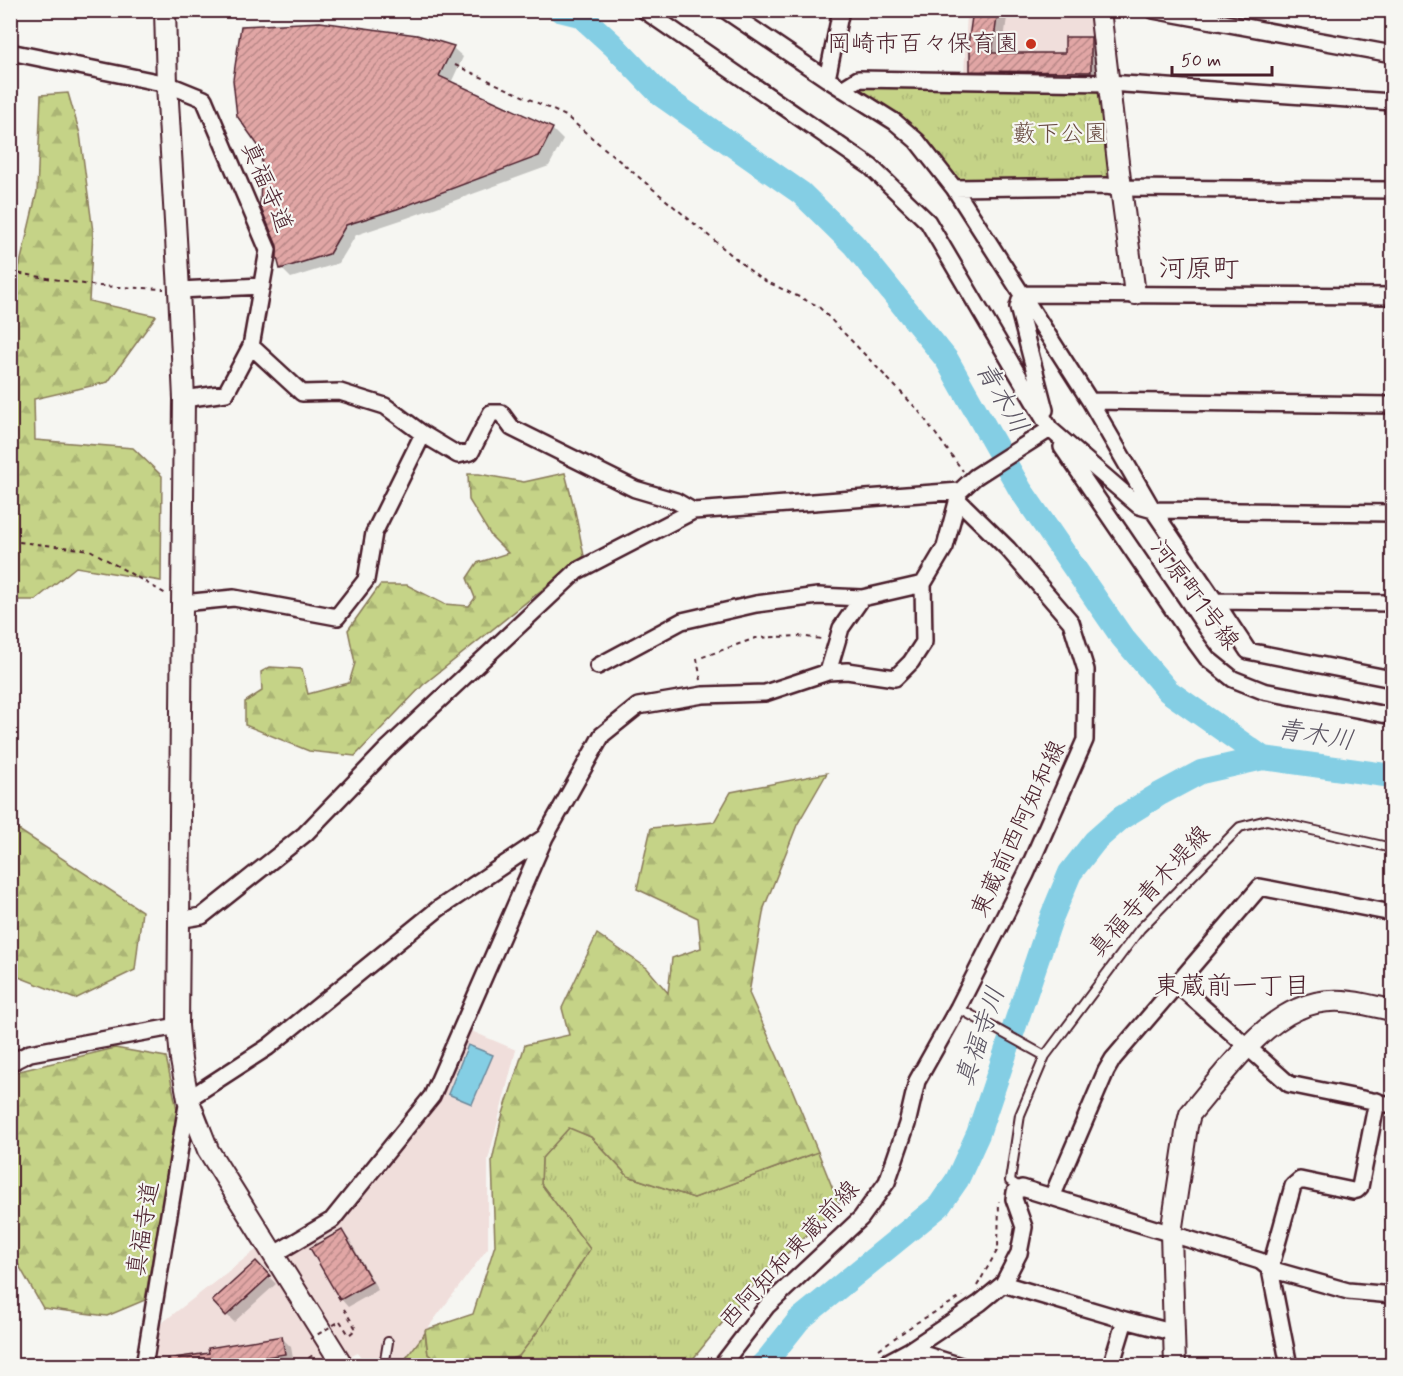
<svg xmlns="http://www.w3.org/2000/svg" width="1403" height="1376" font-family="Mynerve,'Klee One',sans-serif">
	<defs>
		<pattern id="grass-tufts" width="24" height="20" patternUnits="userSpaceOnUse" patternTransform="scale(1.5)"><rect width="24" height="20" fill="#c5d387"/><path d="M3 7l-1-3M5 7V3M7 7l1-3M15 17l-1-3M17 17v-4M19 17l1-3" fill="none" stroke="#abb575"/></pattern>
		<pattern id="forest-firs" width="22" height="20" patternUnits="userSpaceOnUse" patternTransform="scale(1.5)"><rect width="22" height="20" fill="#c5d387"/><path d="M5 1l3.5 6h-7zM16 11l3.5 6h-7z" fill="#abb575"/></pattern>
		<pattern id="building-hatch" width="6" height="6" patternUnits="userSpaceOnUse" patternTransform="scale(1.5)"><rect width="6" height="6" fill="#e1a6a5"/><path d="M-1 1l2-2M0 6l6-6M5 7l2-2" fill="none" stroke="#b88787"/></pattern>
	</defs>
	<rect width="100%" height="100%" fill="#f6f6f2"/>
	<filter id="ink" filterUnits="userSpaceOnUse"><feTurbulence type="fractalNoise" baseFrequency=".0167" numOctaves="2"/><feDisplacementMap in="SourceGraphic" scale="12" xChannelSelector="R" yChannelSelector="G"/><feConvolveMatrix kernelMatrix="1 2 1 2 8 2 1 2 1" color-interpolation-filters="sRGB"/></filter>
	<g filter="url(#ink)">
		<path fill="#f0dedb" d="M 967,11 L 1093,11 L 1101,78 L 964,77 Z
			M 469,1030 L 516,1050 L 488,1160 L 488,1248 L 400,1365 L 366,1365 L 358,1353 L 332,1365 L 151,1366 L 158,1326 L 261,1246 L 273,1262 L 337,1225 L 438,1102 Z"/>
		<path fill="url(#grass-tufts)" stroke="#887959" stroke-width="1.5" d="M 860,86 L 1095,88 L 1102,94 L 1113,176 L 1108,181 L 960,180 L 955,179 L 857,92 Z
			M 569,1127 L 591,1137 L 628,1176 L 694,1198 L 818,1152 L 839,1204 L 749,1290 L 688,1365 L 495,1366 L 519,1356 L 590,1249 L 541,1184 L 542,1158 Z
			M 425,1333 L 428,1354 L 444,1365 L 400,1366 Z"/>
		<path fill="url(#forest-firs)" stroke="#887959" stroke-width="1.5" d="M 68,93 L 80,134 L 93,232 L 89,301 L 156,316 L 108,382 L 34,399 L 35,440 L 133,448 L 162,476 L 161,581 L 76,567 L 35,600 L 11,600 L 11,288 L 14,289 L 37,192 L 41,95 Z
			M 565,473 L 575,511 L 584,556 L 423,685 L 355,756 L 309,751 L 245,725 L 245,702 L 262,691 L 261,672 L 270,667 L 302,669 L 308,694 L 349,683 L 355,663 L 348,630 L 380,585 L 407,585 L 444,604 L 469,606 L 475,598 L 467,578 L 477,563 L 508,553 L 491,536 L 469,500 L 468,474 L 479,474 L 524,482 Z
			M 827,773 L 797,825 L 764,908 L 749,993 L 792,1089 L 818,1152 L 694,1198 L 628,1176 L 591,1137 L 569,1128 L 542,1158 L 541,1184 L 590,1249 L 538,1331 L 519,1356 L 495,1365 L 444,1366 L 428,1354 L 425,1330 L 473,1314 L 495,1245 L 492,1161 L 501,1120 L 525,1045 L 569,1035 L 562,1008 L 597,934 L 647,968 L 668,993 L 672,958 L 701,948 L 698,918 L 637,889 L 651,828 L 714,822 L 731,792 Z
			M 10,828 L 16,828 L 142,911 L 135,970 L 75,999 L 11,974 Z
			M 115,1048 L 166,1057 L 178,1114 L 145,1300 L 107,1316 L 43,1308 L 13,1255 L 11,1073 Z"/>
		<path fill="#84cee4" stroke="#6d889a" stroke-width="1.5" d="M 468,1045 L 493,1055 L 472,1104 L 448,1094 Z"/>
		<path fill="#0003" d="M 974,10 L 1008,10 L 1002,54 L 1066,54 L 1090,38 L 1099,47 L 1100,81 L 981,80 L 971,70 Z
			M 416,37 L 453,48 L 463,57 L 451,83 L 553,130 L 563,140 L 549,166 L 407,218 L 356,235 L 339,263 L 291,278 L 281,268 Z
			M 342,1232 L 349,1239 L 378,1290 L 348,1307 L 341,1299 Z
			M 256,1263 L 276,1284 L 234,1322 L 227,1315 Z
			M 281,1337 L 291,1347 L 294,1364 L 285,1366 L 164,1366 L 163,1362 L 211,1354 Z"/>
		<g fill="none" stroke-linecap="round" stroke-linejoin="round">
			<path stroke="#84cee4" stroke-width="24" d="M 560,10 L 580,15 L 613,45 L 661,95 L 801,193 L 854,245 L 947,360 L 1020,489 L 1122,637 L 1168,691 L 1263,758 L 1392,776
				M 761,1366 L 768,1359 L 799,1320 L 939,1206 L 957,1180 L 978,1134 L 1052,916 L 1070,873 L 1095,841 L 1121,818 L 1158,795 L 1201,772 L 1263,758"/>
		</g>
		<path fill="url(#building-hatch)" stroke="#4a1f2b" stroke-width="1.5" d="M 973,10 L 998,10 L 992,53 L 1065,53 L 1065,37 L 1091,37 L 1091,72 L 970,71 L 970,46 L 968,45 Z
			M 320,22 L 417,35 L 454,46 L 439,76 L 553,128 L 539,156 L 397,209 L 346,225 L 329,254 L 280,269 L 277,258 L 277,246 L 260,206 L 262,151 L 237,116 L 233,80 L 241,26 Z
			M 342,1230 L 372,1282 L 340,1300 L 310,1248 Z
			M 256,1261 L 270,1276 L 226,1316 L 212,1301 Z
			M 282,1336 L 285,1354 L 254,1359 L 254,1365 L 242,1365 L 242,1363 L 223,1365 L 168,1365 L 167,1359 L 209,1353 L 208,1348 Z"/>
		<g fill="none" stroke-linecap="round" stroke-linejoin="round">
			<g stroke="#4a1f2b" stroke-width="12">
				<path id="service" d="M 958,1008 L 1045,1056
					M 1021,1188 L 1010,1181 L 1020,1115 L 1045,1056 L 1140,929 L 1240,827 L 1267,820 L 1392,848
					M 384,1366 L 388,1342"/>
			</g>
			<g stroke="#4a1f2b" stroke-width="20">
				<path id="minor" d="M 644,10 L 871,167 L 928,222 L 1050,429 L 1139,506 L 1153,510 L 1392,513
					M 725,10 L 827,79 L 895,122 L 917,141 L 954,188 L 1090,401 L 1153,510 L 1215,601 L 1392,603
					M 1153,10 L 1392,54
					M 10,52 L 167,84 L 204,99 L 268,250 L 251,346 L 226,393 L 184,399
					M 827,79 L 841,10
					M 842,89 L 858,79 L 1109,83 L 1392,102
					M 954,188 L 1106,186 L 1121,188 L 1392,190
					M 179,290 L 262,286
					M 1022,294 L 1018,307 L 1045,410
					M 1022,294 L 1392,296
					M 251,346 L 302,393 L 340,392 L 385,406 L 423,434 L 458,455 L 471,452 L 491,413 L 501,413 L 512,428 L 635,489 L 676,501 L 693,511
					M 1090,401 L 1392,405
					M 1062,447 L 1193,639 L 1207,658 L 1233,679 L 1263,691 L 1392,716
					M 1215,601 L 1248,651 L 1392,679
					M 182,603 L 234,598 L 337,617 L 366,580 L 374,533 L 423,434
					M 598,666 L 682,621 L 756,604 L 818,596 L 862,598
					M 828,672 L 841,628 L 862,598 L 923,584
					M 178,920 L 202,916 L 305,834 L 386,750 L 577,571 L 693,511 L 960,491
					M 1178,985 L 1289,1084 L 1392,1105
					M 10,1063 L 30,1053 L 178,1026
					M 1052,1197 L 1106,1071 L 1113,1059 L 1260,887 L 1392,913
					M 273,1255 L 332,1220 L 432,1096 L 545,837 L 602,735 L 638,706 L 703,695 L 765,693 L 828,672 L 847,671 L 895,678 L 911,662 L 924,642 L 923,584 L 945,547 L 960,491 L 975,477 L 1050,429
					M 1003,1284 L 1125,1320 L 1175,1333
					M 910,1350 L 961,1366
					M 144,1366 L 188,1099 L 268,1047 L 438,909 L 545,837
					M 721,1366 L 767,1306 L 861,1218 L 887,1182 L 907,1124 L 917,1081 L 958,1008 L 1026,874 L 1085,740 L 1086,670 L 1071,622 L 1008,549 L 958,500
					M 880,1366 L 910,1350 L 980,1303 L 1003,1284 L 1019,1253 L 1024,1227 L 1014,1199 L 1015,1192 L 1022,1188 L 1260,1261 L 1270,1269 L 1348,1291 L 1392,1295
					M 1111,1366 L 1125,1320
					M 1289,1366 L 1270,1269 L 1293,1186 L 1300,1180 L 1353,1191 L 1357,1190 L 1360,1187 L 1377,1101"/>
			</g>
			<g stroke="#4a1f2b" stroke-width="24">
				<path id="tertiary" d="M 165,10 L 167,84 L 179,290 L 184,399 L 178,1026 L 181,1060 L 188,1099 L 208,1150 L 343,1366
					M 1100,10 L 1121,188 L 1135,294
					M 1175,1366 L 1171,1233 L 1187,1126 L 1190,1114 C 1219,1080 1256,1027 1298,1009 C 1311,1003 1328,1000 1343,1001 C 1359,1002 1376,1007 1392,1010"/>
			</g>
			<path stroke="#4a1f2b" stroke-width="2" stroke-dasharray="4.5 4.5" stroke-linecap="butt" d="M 455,65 L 566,116 L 759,278 L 818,306 L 918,410 L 963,471
				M 10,272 L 97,286 L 164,289
				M 10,541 L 90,550 L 166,594
				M 701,680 L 697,659 L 756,638 L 798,636 L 822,639
				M 977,1286 L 998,1249 L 999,1201
				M 340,1321 L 349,1335 L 356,1329 L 344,1309
				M 879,1349 L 916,1323 L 963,1296
				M 301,1363 L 316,1353
				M 855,1366 L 869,1356"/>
			<use href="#service" stroke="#f6f6f2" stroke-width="8"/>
			<use href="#minor" stroke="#f6f6f2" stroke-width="15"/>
			<use href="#tertiary" stroke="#f6f6f2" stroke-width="20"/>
			<path stroke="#4a1f2b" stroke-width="2" stroke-dasharray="4.5 4.5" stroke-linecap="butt" d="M 310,1339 L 340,1321"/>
		</g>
	</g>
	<circle fill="#c8321e" stroke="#f6f6f2" stroke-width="2" cx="1031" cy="44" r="6"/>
	<g text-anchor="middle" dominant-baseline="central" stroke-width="4.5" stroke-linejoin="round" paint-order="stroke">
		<g font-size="24" fill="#4a1f2b" stroke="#f6f6f2" text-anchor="end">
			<text x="1019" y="44">岡崎市百々保育園</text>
		</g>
		<g font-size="24" fill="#694c42" stroke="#f6f6f2">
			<text x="1060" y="134">藪下公園</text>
		</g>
		<g font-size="24" fill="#4a1f2b" stroke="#f6f6f2">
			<text transform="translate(266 187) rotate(67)">真福寺道</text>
			<text transform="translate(1194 595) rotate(53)">河原町1号線</text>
			<text transform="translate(1019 829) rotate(-65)">東蔵前西阿知和線</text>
			<text transform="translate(1150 892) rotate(-48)">真福寺青木堤線</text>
			<text transform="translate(144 1229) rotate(-81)">真福寺道</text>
			<text transform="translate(790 1255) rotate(-47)">西阿知和東蔵前線</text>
		</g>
		<g font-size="26" font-style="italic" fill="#5b5462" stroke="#f6f6f2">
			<text transform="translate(1001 398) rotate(60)">青木川</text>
			<text transform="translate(1315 736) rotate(9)">青木川</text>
			<text transform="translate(981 1037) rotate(-71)">真福寺川</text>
		</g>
		<g font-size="26" fill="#4a1f2b" stroke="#f6f6f2">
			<text x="1232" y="987">東蔵前一丁目</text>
		</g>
		<g font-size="27" fill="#4a1f2b" stroke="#f6f6f2">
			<text x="1199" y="269">河原町</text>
		</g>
	</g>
	<rect width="1403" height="1376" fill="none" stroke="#f6f6f2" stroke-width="36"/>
	<rect x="18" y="18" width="1367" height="1340" fill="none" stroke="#4a1f2b" stroke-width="2" filter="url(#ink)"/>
	<path d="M1172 66v9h100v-9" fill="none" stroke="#4a1f2b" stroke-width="3"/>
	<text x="1181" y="66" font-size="18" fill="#4a1f2b" stroke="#f6f6f2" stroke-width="4.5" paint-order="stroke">50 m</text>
</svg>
